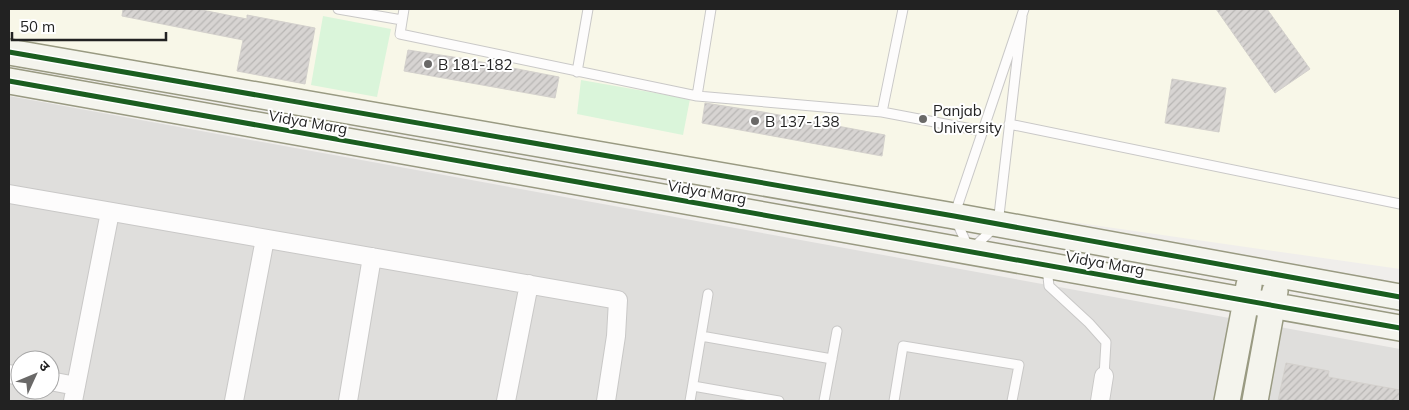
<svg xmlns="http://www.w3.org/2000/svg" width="1409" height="410" font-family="Mulish,'Noto Sans Devanagari',sans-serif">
	<defs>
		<pattern id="building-hatch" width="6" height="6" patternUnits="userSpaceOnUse" patternTransform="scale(1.25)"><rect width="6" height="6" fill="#d7d4d2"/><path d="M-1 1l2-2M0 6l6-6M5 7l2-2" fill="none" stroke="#b8b6b4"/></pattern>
	</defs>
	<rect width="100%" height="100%" fill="#f0eeeb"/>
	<path fill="#dfdedc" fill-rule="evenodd" d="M 9,96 L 1400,349 L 1400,401 L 9,401 ZM 20,360 L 50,360 L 50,390 L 20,390 Z"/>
	<path fill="#f8f7e8" d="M 9,9 L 1400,9 L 1400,269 L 883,195 L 9,43 Z"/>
	<path fill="#daf5da" d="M 323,16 L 391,29 L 377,97 L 311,85 Z
		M 581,80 L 690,99 L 683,135 L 577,114 Z"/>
	<path fill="url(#building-hatch)" stroke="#d3d0cc" d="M 123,9 L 197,9 L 247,19 L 247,15 L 315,28 L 305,84 L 237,71 L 243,40 L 122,16 Z
		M 1216,9 L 1267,9 L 1310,69 L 1275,93 Z
		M 408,50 L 466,59 L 559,77 L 555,98 L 404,71 Z
		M 1172,79 L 1226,88 L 1219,132 L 1165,123 Z
		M 705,103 L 763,112 L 885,135 L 882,156 L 702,123 Z
		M 1286,363 L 1329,371 L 1328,377 L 1400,390 L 1400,401 L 1278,401 Z"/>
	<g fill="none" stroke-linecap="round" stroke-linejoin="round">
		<g stroke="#c9c8c7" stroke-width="11">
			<path id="lane" d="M 338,9 L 402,20
				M 404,9 L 400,34 L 697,96 L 882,112 L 982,131
				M 1022,17 L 998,224 L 970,251 L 954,216 L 1024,9
				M 577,72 L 588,9
				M 697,96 L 711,9
				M 882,112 L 903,9
				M 1009,124 L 1400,204
				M 1047,268 L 1049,286 L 1089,323 L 1106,342 L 1104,376
				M 701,336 L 832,359
				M 693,386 L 779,401
				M 690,401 L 708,294
				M 824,401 L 837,331
				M 894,401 L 903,346 L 1019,365 L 1012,401"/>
		</g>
		<g stroke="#c9c8c7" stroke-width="20">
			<path id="street" d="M 9,194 L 618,300 L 616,336 L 606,401
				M 9,374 L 20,376
				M 50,381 L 76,386
				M 73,401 L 110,212
				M 234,401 L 265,239
				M 348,401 L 372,257
				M 506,401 L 529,284
				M 1100,401 L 1104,376"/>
		</g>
		<g stroke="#999a82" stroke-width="28">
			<path id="secondary" d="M 9,52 L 954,216 L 1400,297
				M 9,81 L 1400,328
				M 1227,401 L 1249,285
				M 1255,401 L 1275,291"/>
		</g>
		<use href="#lane" stroke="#fdfcfc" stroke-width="9"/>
		<use href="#street" stroke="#fdfcfc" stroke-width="18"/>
		<use href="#secondary" stroke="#f4f4ed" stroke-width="25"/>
		<g stroke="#fff" stroke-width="8">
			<path id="cycleway" d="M 9,52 L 954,216 L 1400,297
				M 9,81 L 1400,328"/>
		</g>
		<use href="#cycleway" stroke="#1b5e20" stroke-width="5"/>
	</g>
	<g fill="#6a6968" stroke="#fff" stroke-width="2">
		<circle cx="428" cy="64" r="5"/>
		<circle cx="923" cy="119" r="5"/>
		<circle cx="755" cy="121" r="5"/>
	</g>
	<g text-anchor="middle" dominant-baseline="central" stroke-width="4" stroke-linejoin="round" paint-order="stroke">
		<g font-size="15" fill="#222" stroke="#fff" text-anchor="start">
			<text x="438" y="64">B 181-182</text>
			<text x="933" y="110">Panjab<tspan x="933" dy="17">University</tspan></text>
			<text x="765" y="121">B 137-138</text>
		</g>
		<g font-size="15" fill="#222" stroke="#fff">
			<text transform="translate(308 122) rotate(10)">Vidya Marg</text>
			<text transform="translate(707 192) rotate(10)">Vidya Marg</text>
			<text transform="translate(1105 263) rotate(10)">Vidya Marg</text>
		</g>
	</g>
	<rect width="1409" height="410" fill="none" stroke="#222222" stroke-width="20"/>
	<g transform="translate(35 375) rotate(46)"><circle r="24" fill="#ffffff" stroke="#a7a7a7"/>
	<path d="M0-4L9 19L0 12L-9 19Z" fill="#6a6968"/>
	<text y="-8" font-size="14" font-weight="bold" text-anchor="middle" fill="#222222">उ</text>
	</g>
	<path d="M12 32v8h154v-8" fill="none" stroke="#222222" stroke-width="2.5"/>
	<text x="20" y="32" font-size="15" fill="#222222" stroke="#ffffff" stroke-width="4" paint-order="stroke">50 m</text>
</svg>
